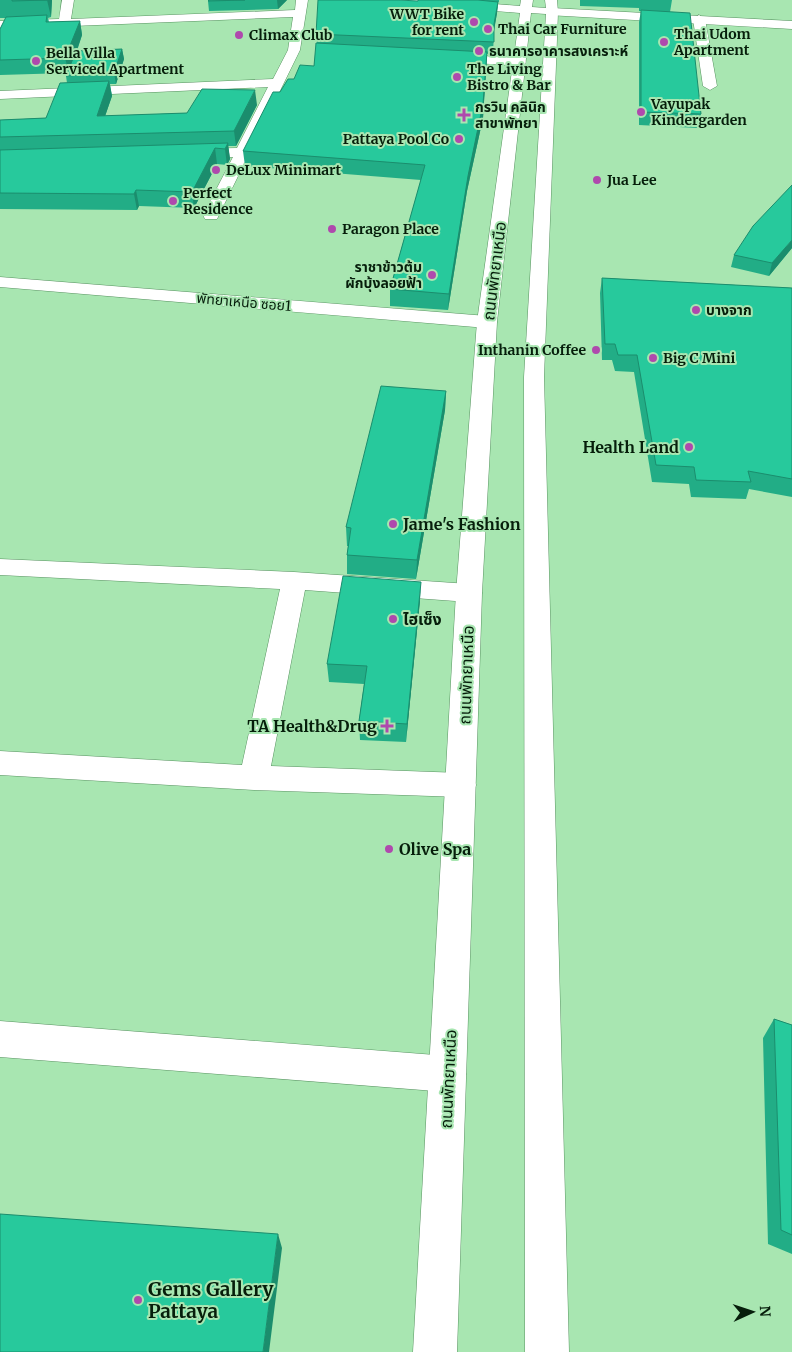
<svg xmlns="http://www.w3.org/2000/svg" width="792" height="1352" font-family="Merriweather,'Noto Sans Thai',serif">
	<rect width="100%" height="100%" fill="#a8e6b1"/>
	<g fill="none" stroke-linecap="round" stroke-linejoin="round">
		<g stroke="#589361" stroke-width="1">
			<path id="minor" d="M 62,0 L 74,0 L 71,19 L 295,10 L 296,0 L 308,0 L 300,50 L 217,219 L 205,219 L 203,215 L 233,157 L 191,159 L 186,157 L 183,154 L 186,151 L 191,149 L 237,148 L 268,87 L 0,99 L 0,91 L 273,79 L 288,50 L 293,17 L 0,29 L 0,21 L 59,19 Z
				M 699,15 L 705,19 L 717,86 L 710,90 L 703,86 L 693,19 Z
				M 449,54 L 520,58 L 526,62 L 520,66 L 444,61 L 443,58 L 444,55 Z
				M 0,277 L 487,316 L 494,318 L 497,322 L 494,326 L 487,328 L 0,287 Z
				M 0,559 L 294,572 L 469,584 L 478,587 L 482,593 L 478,599 L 469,602 L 305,590 L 271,766 L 461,773 L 472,776 L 476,785 L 472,794 L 461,797 L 254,790 L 0,775 L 0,751 L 242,765 L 280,589 L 0,575 Z
				M 0,1021 L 448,1056 L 461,1061 L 466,1074 L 461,1087 L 448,1092 L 0,1057 Z"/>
		</g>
		<g stroke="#589361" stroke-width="1">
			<path id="tertiary" d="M 552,8 L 792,21 L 792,29 L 548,15 L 546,12 L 548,9 Z"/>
		</g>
		<g stroke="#589361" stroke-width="1">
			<path id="secondary" d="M 392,0 L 444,0 L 520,6 L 521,0 L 533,0 L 532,7 L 546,8 L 545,0 L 557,0 L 558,12 L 544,377 L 569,1352 L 525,1352 L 524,377 L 546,14 L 531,13 L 497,322 L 482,593 L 457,1352 L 413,1352 L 456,593 L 477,322 L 520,13 L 398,3 Z"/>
		</g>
		<use href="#minor" fill="#fff" fill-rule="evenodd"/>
		<use href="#tertiary" fill="#fff" fill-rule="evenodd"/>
		<use href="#secondary" fill="#fff" fill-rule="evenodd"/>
	</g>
	<path fill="#22ad86" d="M 0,0 L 52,0 L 51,17 L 48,18 L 49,22 L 80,21 L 82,35 L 77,51 L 122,49 L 124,59 L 116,84 L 110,84 L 112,96 L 105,116 L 187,113 L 257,105 L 236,146 L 228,146 L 230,159 L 227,165 L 217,164 L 194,208 L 139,206 L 137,210 L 0,209 L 0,120 L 46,118 L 67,83 L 66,76 L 67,73 L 0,75 L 0,29 L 6,18 L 0,18 Z
		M 209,0 L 287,0 L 278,9 L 209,11 L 208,1 Z
		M 418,0 L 499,0 L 499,2 L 498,2 L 497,13 L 494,31 L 493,54 L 487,54 L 483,118 L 467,191 L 448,310 L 390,306 L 390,289 L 421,180 L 245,166 L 243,151 L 280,92 L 294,79 L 314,66 L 317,43 L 316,34 L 418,1 Z
		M 580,0 L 672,0 L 670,12 L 701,114 L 698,128 L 639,125 L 639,22 L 641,11 L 639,11 L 639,8 L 580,6 Z
		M 792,248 L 769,276 L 731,267 L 734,255 Z
		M 602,278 L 792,288 L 792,497 L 749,489 L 746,499 L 691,497 L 689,484 L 652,482 L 634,372 L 615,371 L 612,360 L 602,360 L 600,293 Z
		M 446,391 L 445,410 L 416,579 L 347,574 L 347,555 L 348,546 L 347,546 L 346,527 Z
		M 420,600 L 406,742 L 360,740 L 359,721 L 364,684 L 329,682 L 327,664 Z
		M 774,1019 L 792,1025 L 792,1254 L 768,1244 L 763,1038 Z"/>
	<path fill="#1b8d6d" d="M 47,0 L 52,0 L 51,17 Z
		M 277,0 L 287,0 L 278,9 Z
		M 498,2 L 497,13 L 493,35 L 494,24 Z
		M 80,21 L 82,35 L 69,73 L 65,58 Z
		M 122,49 L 124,59 L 116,84 L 114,73 Z
		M 487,52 L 483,118 L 467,191 L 448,310 L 449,294 Z
		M 109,81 L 112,96 L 100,131 L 97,116 Z
		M 255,90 L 257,105 L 236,146 L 234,131 Z
		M 228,143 L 230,159 L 227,165 L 225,149 Z
		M 215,148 L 217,164 L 194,208 L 192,192 Z
		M 136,190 L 139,206 L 137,210 L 134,194 Z
		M 792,240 L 792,248 L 769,276 L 772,263 Z
		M 446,391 L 445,410 L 416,579 L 417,560 Z
		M 421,582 L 420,600 L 406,742 L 407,724 Z
		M 278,1234 L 282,1248 L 269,1352 L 263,1352 Z"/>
	<path fill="#27c99c" stroke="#1b8d6d" d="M 12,0 L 47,0 L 12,1 Z
		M 209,0 L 245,0 L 208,1 Z
		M 318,0 L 399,0 L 418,1 L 418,0 L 478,0 L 498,2 L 494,24 L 494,42 L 316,34 Z
		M 641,10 L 690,13 L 701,114 L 641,112 Z
		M 47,15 L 46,22 L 80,21 L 65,58 L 0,60 L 0,29 L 6,17 Z
		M 316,43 L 487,52 L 483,104 L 468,176 L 449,294 L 390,289 L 425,165 L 243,151 L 273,92 L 280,92 L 288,79 L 294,79 L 300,65 L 314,66 Z
		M 122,49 L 114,73 L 66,76 L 76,51 Z
		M 109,81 L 97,116 L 187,113 L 202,89 L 255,90 L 234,131 L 0,137 L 0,120 L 46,118 L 60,83 Z
		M 228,143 L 225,149 L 215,148 L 192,192 L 136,190 L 134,194 L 0,193 L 0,150 Z
		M 792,185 L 792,240 L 772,263 L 734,255 L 753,226 Z
		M 602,278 L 792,288 L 792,479 L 748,471 L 751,482 L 696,480 L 694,467 L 656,465 L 637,355 L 618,355 L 615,344 L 605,344 Z
		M 381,386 L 446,391 L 417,560 L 347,555 L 351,528 L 346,527 Z
		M 343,576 L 421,582 L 407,724 L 359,721 L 367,666 L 327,664 Z
		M 774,1019 L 792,1025 L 792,1235 L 781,1230 Z
		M 0,1214 L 278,1234 L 263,1352 L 0,1352 Z"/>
	<g fill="#af49ad" stroke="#a8e6b1" stroke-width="2">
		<circle cx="474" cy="22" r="5"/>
		<circle cx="488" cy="29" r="5"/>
		<circle cx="239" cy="35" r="5"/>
		<circle cx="664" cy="42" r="5"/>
		<circle cx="479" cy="51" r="5"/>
		<circle cx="36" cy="61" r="5"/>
		<circle cx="457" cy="77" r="5"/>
		<circle cx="641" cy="112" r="5"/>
		<path d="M461.5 107.5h5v5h5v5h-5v5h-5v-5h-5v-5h5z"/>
		<circle cx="459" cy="139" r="5"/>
		<circle cx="216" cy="170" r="5"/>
		<circle cx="597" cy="180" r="5"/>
		<circle cx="173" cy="201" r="5"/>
		<circle cx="332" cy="229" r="5"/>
		<circle cx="432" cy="275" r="5"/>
		<circle cx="696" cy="310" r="5"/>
		<circle cx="596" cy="350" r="5"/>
		<circle cx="653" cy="358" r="5"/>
		<circle cx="689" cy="447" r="5"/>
		<circle cx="393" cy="524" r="5"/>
		<circle cx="393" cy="619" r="5"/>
		<path d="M384.5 718.5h5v5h5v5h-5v5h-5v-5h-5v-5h5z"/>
		<circle cx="389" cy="849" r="5"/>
		<circle cx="138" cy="1300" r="5"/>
	</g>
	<g text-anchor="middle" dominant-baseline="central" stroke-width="4" stroke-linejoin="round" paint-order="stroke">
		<g font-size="14" font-weight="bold" fill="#061e0b" stroke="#a8e6b1" text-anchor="start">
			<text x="464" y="14" text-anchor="end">WWT Bike<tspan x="464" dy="16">for rent</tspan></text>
			<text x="498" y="29">Thai Car Furniture</text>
			<text x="674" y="34">Thai Udom<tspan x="674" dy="16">Apartment</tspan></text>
			<text x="249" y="35">Climax Club</text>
			<text x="489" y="51">ธนาคารอาคารสงเคราะห์</text>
			<text x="46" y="53">Bella Villa<tspan x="46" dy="16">Serviced Apartment</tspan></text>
			<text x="467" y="69">The Living<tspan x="467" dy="16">Bistro &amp; Bar</tspan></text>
			<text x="651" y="104">Vayupak<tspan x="651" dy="16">Kindergarden</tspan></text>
			<text x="475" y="107">กรวิน คลินิก<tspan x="475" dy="16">สาขาพัทยา</tspan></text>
			<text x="449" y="139" text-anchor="end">Pattaya Pool Co</text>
			<text x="226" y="170">DeLux Minimart</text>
			<text x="607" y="180">Jua Lee</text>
			<text x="183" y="193">Perfect<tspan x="183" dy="16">Residence</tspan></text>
			<text x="342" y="229">Paragon Place</text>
			<text x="422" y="267" text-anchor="end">ราชาข้าวต้ม<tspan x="422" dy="16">ผักบุ้งลอยฟ้า</tspan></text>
			<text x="706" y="310">บางจาก</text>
			<text x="586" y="350" text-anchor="end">Inthanin Coffee</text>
			<text x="663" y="358">Big C Mini</text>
		</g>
		<g font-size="14" fill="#061e0b" stroke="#a8e6b1">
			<text transform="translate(244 302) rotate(5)">พัทยาเหนือ ซอย1</text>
		</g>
		<g font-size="16" fill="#061e0b" stroke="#a8e6b1">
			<text transform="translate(494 271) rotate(-83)">ถนนพัทยาเหนือ</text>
			<text transform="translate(466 675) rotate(-88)">ถนนพัทยาเหนือ</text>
			<text transform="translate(448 1079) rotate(-87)">ถนนพัทยาเหนือ</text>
		</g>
		<g font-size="16" font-weight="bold" fill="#061e0b" stroke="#a8e6b1" text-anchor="start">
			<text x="679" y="447" text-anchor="end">Health Land</text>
			<text x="403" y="524">Jame's Fashion</text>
			<text x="403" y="619">ไฮเซ็ง</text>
			<text x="377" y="726" text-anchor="end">TA Health&amp;Drug</text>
			<text x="399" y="849">Olive Spa</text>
		</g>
		<g font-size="19" font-weight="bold" fill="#061e0b" stroke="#a8e6b1" text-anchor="start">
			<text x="148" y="1289">Gems Gallery<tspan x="148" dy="22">Pattaya</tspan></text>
		</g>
	</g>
	<g transform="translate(752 1312) rotate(87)" stroke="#a8e6b1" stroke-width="4" paint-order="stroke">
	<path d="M0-4L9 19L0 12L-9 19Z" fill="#061e0b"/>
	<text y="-8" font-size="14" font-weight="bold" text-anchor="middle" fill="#061e0b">N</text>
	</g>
</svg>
